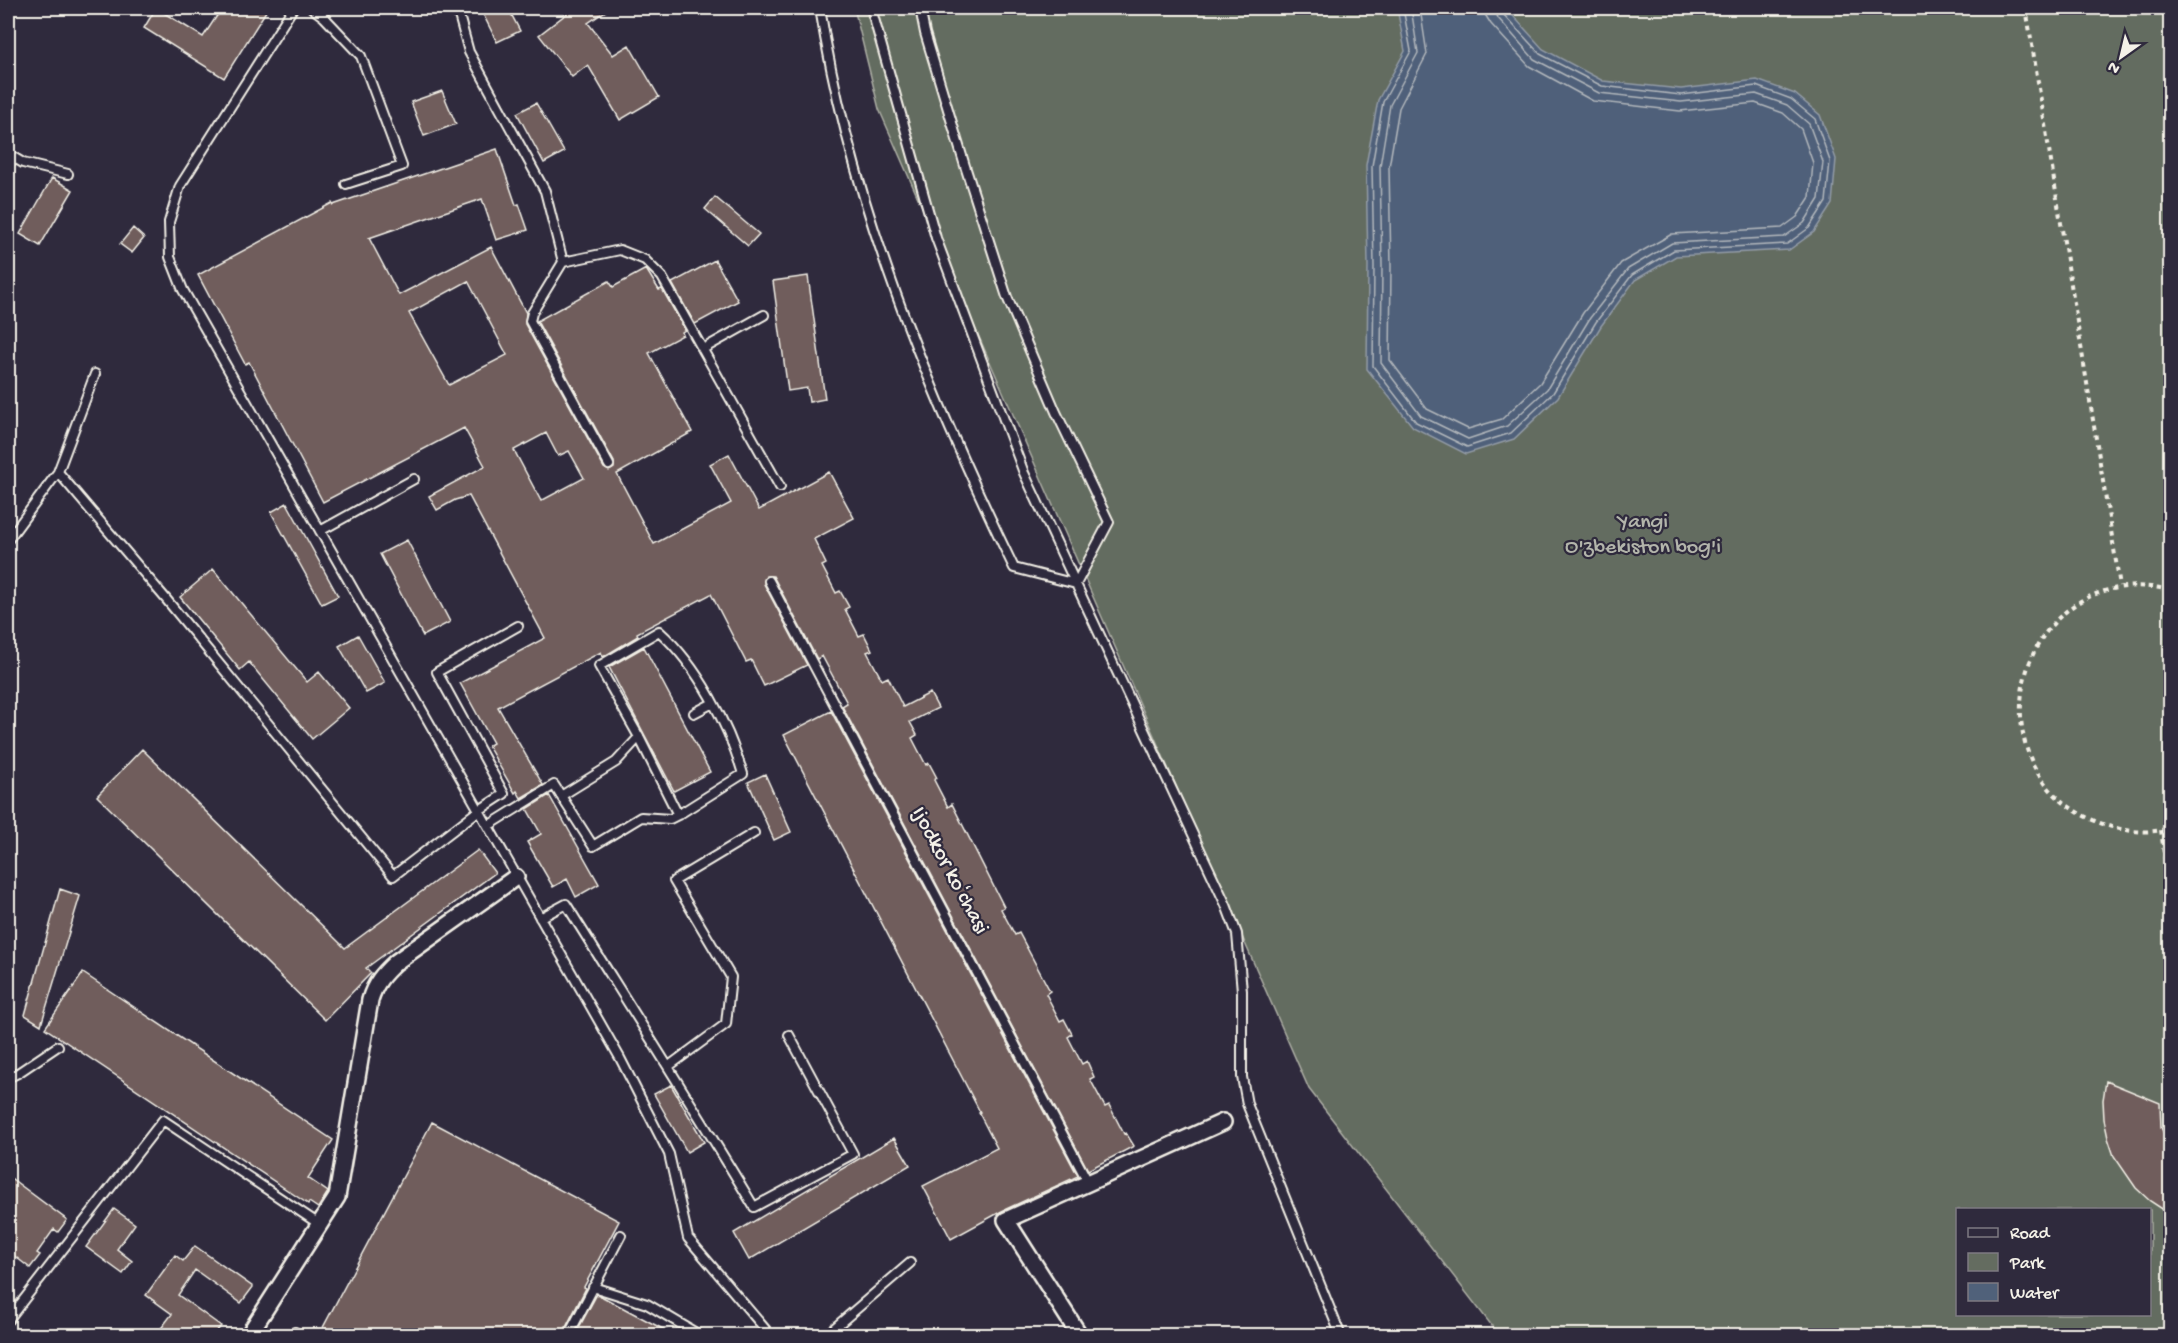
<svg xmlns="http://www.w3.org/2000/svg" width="2178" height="1343" font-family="'Gochi Hand',sans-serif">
	<rect width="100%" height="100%" fill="#2f2a3d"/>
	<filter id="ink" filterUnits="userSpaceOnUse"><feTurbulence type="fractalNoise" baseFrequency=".0167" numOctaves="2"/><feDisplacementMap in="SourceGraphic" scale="12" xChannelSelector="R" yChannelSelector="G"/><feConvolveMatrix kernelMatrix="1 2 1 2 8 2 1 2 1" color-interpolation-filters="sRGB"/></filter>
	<g filter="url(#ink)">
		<path fill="#646c60" stroke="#acaea4" stroke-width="1.5" fill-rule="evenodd" d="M 854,8 L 2170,8 L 2170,1335 L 1499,1335 L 1309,1089 L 879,109 ZM 1958,1210 L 2150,1210 L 2150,1314 L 1958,1314 Z"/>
		<path fill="#50617a" stroke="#929ba6" stroke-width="1.5" d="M 1397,8 L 1506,8 L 1543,49 L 1603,81 L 1681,89 L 1757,80 L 1795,94 L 1820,115 L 1836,159 L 1832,204 L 1814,232 L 1789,250 L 1676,256 L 1635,280 L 1601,326 L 1558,397 L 1514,439 L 1466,454 L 1413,427 L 1367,369 L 1368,266 L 1366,165 L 1378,100 L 1405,51 Z"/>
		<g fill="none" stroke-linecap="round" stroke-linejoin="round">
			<path stroke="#b2b7bc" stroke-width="1.5" d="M 1403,8 L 1411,51 L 1383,102 L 1372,166 L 1374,266 L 1373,366 L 1416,422 L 1467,447 L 1511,433 L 1553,393 L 1596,322 L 1632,275 L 1674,250 L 1787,244 L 1809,228 L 1826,202 L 1830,161 L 1815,119 L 1791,99 L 1756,86 L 1681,95 L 1602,86 L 1540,54 L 1503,14 L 1502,8
				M 1411,8 L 1418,53 L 1390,105 L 1380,166 L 1382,266 L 1381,363 L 1421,416 L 1468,439 L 1507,426 L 1547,389 L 1590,318 L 1628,269 L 1672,243 L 1784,237 L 1804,223 L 1819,199 L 1823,162 L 1809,124 L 1787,105 L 1756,94 L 1681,102 L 1599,93 L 1534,59 L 1498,18 L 1494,8
				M 1420,8 L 1427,54 L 1399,108 L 1389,167 L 1391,266 L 1390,360 L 1427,409 L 1468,429 L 1502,419 L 1540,383 L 1583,313 L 1621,263 L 1672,234 L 1782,228 L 1797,217 L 1810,197 L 1813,163 L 1801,129 L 1783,113 L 1755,103 L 1680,111 L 1593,101 L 1529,66 L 1491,24 L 1486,16 L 1485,8"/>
		</g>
		<path fill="#6f5d5c" stroke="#f4f1e8" stroke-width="1.5" fill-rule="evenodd" d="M 156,8 L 203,37 L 222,8 L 268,8 L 224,78 L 144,28 Z
			M 480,8 L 508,8 L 520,31 L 497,42 Z
			M 574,8 L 610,8 L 588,23 L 613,55 L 629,45 L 659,97 L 620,120 L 588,65 L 572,77 L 539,35 Z
			M 442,91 L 456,124 L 424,136 L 411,102 Z
			M 536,103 L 564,152 L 544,163 L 517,113 Z
			M 497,149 L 516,205 L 519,204 L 528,230 L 496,240 L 482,199 L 369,238 L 399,295 L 491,247 L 526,313 L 525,324 L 604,468 L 609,471 L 614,468 L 614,462 L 537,321 L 609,281 L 613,287 L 646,269 L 659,290 L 662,289 L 685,330 L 682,332 L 683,335 L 649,353 L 692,432 L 617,474 L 654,544 L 731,503 L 710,464 L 729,454 L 759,510 L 829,472 L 854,518 L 814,539 L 826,564 L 822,566 L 836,593 L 840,591 L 849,607 L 845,609 L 859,636 L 864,634 L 872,650 L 867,652 L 882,680 L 888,677 L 903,707 L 930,693 L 938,708 L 910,722 L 917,735 L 912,738 L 926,765 L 929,763 L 937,778 L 934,780 L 948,807 L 952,804 L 1004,907 L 1001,909 L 1015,935 L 1019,933 L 1050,991 L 1046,994 L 1060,1021 L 1064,1019 L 1072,1034 L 1068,1037 L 1082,1064 L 1087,1061 L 1094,1077 L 1090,1079 L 1105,1107 L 1109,1105 L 1124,1134 L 1126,1133 L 1134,1146 L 1088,1170 L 842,706 L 847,703 L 822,656 L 817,659 L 773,576 L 766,576 L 764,584 L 807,665 L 764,686 L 751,660 L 746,662 L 711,594 L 637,633 L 638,636 L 603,657 L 601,652 L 498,707 L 543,785 L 521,798 L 517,791 L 515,793 L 488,746 L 493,743 L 460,683 L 545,638 L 469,496 L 455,500 L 437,510 L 429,496 L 485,466 L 464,428 L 323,502 L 249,362 L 245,364 L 198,275 L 332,203 L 333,205 ZM 468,281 L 507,355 L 449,385 L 409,313 ZM 546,433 L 558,456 L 569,451 L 584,478 L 541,501 L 514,450 Z
			M 52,178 L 73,190 L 40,246 L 20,234 Z
			M 715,197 L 759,234 L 748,246 L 705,209 Z
			M 133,228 L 144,238 L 132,253 L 120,244 Z
			M 715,260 L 738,301 L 695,324 L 672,283 Z
			M 808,276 L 825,399 L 809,402 L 807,388 L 788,391 L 773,281 Z
			M 287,503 L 338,596 L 322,604 L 271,512 Z
			M 407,540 L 450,622 L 423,636 L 380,554 Z
			M 213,569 L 307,682 L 319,672 L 349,708 L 312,739 L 249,662 L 240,670 L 180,597 Z
			M 358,635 L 385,683 L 366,693 L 339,646 Z
			M 644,647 L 710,772 L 674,791 L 609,667 Z
			M 831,711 L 1078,1176 L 1002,1211 L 951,1239 L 923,1186 L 997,1148 L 979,1113 L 980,1112 L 784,735 Z
			M 142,749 L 345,948 L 478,850 L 495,873 L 366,968 L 371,973 L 325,1020 L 97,796 Z
			M 765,774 L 791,832 L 774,840 L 748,782 Z
			M 549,795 L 599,884 L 576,897 L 567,879 L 553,887 L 527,842 L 541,834 L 527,809 Z
			M 60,889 L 80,896 L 41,1025 L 25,1015 Z
			M 83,973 L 333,1140 L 308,1178 L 328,1192 L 318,1208 L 309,1202 L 308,1204 L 45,1028 Z
			M 2106,1081 L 2160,1103 L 2161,1127 L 2170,1147 L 2170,1214 L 2150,1201 L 2136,1188 L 2114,1156 L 2108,1138 L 2104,1119 L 2103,1100 Z
			M 671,1085 L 704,1142 L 687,1152 L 654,1094 Z
			M 432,1122 L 619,1221 L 584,1287 L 586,1288 L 562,1335 L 319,1335 Z
			M 894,1138 L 910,1165 L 749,1260 L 734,1233 Z
			M 8,1176 L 67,1220 L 58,1232 L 54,1229 L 37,1253 L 40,1255 L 30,1268 L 8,1251 Z
			M 114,1209 L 135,1224 L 117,1249 L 132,1261 L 123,1274 L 86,1247 Z
			M 195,1246 L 253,1287 L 241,1303 L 195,1270 L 178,1295 L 221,1326 L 213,1335 L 156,1335 L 172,1314 L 146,1295 L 175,1255 L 183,1261 Z
			M 597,1294 L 599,1295 L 674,1335 L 575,1335 Z"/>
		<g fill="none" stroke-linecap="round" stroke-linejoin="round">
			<g stroke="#f4f1e8" stroke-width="12">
				<path id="service" d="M 293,8 L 180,186 L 169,222 L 170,257 L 183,290 L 620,1058 L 669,1154 L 688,1238 L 771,1336
					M 312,8 L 324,17 L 361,56 L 402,166 L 346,184
					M 457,8 L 469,52 L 545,191 L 563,262 L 532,313 L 530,321 L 609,465
					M 820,8 C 851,204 928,390 1014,568 L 1076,584 L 1109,522 L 1056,412 L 1007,297 L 965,166 L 925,33 L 920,8
					M 871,8 L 936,238 L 1024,473 L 1226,905 L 1237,934 L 1242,991 L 1242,1077 L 1247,1104 L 1341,1336
					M 8,154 L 23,163 L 68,174
					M 563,262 L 620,250 L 645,260 L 662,277 L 780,487
					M 703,349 L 764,315
					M 58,472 L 95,374
					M 320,531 L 414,479
					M 8,540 L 58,472 L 166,599 L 393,876 L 478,811 L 504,794 L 437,672 L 518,626
					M 769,581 L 1088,1182
					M 694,713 L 713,703
					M 561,796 L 616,762 L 639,737
					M 488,826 L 554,785 L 593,846 L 641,817 L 670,819 L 678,815 L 743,774 C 728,724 698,666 659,631 L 599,666 L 639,737 L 678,815
					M 540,918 L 566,904 C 629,1005 693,1105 754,1207 L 853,1154 L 789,1035
					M 669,1066 L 726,1024 L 731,977 L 674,881 L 754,833
					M 8,1078 L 18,1073 L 58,1046
					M 593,1287 L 647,1304 L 701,1336
					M 8,1320 L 163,1120 L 319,1224
					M 293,1336 L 295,1332
					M 568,1336 L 621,1235
					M 825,1336 L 910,1263"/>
			</g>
			<g stroke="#f4f1e8" stroke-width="20">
				<path id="minor" d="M 248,1336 L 337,1197 L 370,1000 C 375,983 383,974 396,962 L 516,877
					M 1080,1336 L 1006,1220 L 1223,1122"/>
			</g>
			<path stroke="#f4f1e8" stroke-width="4" stroke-dasharray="4.5 4.5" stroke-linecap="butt" d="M 2026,8 L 2120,586
				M 2170,590 C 2019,556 1963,766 2095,821 C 2119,831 2145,835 2170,828
				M 2161,830 L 2170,898"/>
			<use href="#service" stroke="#2f2a3d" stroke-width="8"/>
			<use href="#minor" stroke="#2f2a3d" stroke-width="15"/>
		</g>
	</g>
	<g text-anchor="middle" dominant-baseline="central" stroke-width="4.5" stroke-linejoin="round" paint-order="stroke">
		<g font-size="22" fill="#b3b5ab" stroke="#2f2a3d">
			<text x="1643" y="523">Yangi<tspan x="1643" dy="25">O'zbekiston bog'i</tspan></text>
		</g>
		<g font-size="22" fill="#f4f1e8" stroke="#2f2a3d">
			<text transform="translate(949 871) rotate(62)">Ijodkor koʻchasi</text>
		</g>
	</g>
	<rect width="2178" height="1343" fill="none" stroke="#2f2a3d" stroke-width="30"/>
	<rect x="15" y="15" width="2148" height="1313" fill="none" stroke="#f4f1e8" stroke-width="2" filter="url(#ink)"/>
	<rect x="1956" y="1208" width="195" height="108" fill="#2f2a3d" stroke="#7e7a81" stroke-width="1.5"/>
	<rect x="1968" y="1228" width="30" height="9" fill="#2f2a3d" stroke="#7e7a81" stroke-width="1.5"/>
	<text x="2010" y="1238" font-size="18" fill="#f4f1e8">Road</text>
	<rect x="1968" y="1253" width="30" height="18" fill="#646c60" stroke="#7e7a81" stroke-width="1.5"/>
	<text x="2010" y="1268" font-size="18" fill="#f4f1e8">Park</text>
	<rect x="1968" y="1283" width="30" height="18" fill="#50617a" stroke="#7e7a81" stroke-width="1.5"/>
	<text x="2010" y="1298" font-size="18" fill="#f4f1e8">Water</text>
	<g transform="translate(2121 57) rotate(214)" stroke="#2f2a3d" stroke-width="4.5" paint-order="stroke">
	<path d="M0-4.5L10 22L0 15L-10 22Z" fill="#f4f1e8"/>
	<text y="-9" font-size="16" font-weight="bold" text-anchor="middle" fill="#f4f1e8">N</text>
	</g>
</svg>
